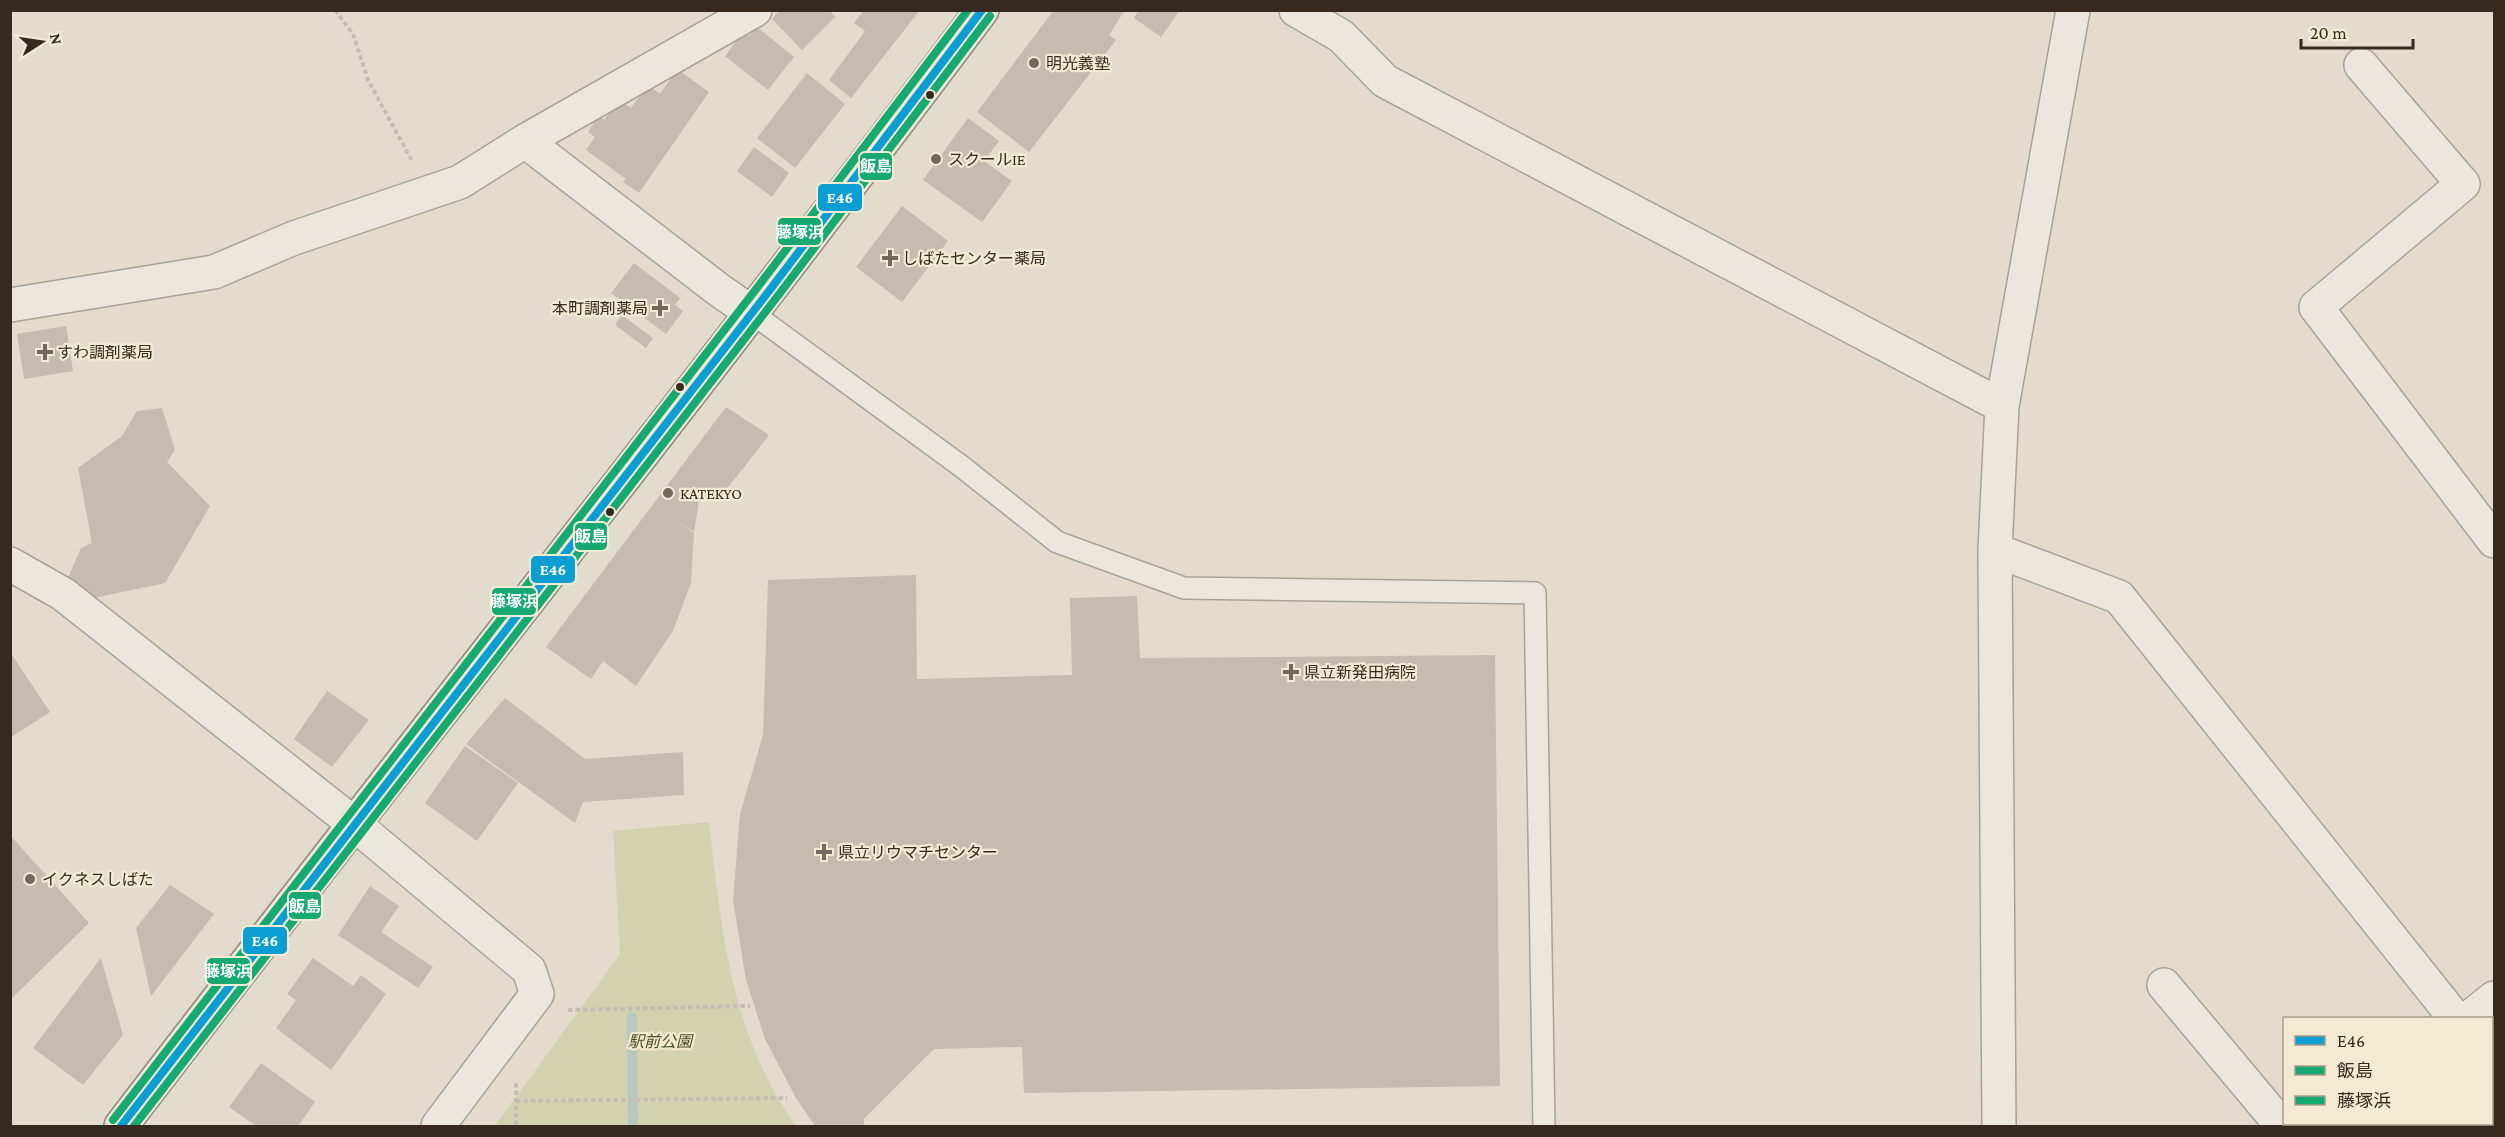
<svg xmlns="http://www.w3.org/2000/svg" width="2505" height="1137" font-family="'Crimson Pro','Noto Sans JP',serif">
	<rect width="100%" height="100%" fill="#e3dccd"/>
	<path fill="#d3d2b0" d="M 709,822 C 722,932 730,1033 796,1126 L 495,1126 L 620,954 L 613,831 Z"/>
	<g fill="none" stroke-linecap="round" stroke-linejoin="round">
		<path stroke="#b8c8be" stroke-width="10" d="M 632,1017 L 633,1126"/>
	</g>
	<path fill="#c7baae" d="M 780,10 L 829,10 L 835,17 L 802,50 L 772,19 Z
		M 864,10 L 920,10 L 851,98 L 829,80 L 865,31 L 854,23 Z
		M 1054,10 L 1125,10 L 1109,35 L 1116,40 L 1029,152 L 977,112 Z
		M 1139,10 L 1180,10 L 1161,37 L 1134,18 Z
		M 757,27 L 794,57 L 768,90 L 725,56 L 744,31 L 749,36 Z
		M 677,69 L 709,92 L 639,193 L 623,182 L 626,179 L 586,150 L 595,137 L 588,132 L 598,116 L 604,120 L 619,100 L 631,108 L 648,85 L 660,94 Z
		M 807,73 L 845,104 L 795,168 L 757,138 Z
		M 968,118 L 999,141 L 984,161 L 1012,181 L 982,222 L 923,180 Z
		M 754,147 L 789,173 L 772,197 L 737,171 Z
		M 902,206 L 948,241 L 902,302 L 856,267 Z
		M 634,263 L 680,298 L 675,305 L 683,311 L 666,334 L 611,293 Z
		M 622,315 L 653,338 L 646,348 L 615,325 Z
		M 66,326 L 73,371 L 24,379 L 17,334 Z
		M 726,407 L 769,435 L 719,499 L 700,495 L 694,532 L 677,521 L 694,533 L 691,583 L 673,631 L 636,686 L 603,661 L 591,679 L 546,647 Z
		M 162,408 L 175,450 L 167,462 L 210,506 L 165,583 L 94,598 L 67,580 L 81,548 L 92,543 L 78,468 L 122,436 L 137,411 Z
		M 916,575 L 917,679 L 1072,675 L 1070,598 L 1137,596 L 1140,658 L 1495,655 L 1500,1086 L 1024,1093 L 1022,1047 L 934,1049 L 864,1119 L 864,1126 L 815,1126 L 796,1098 L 765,1039 L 746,980 L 733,900 L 740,814 L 763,735 L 768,580 Z
		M 10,652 L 50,712 L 10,738 Z
		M 327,691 L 369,720 L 332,767 L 294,739 Z
		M 505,698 L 585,759 L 683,752 L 684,795 L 583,802 L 575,823 L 466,744 Z
		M 465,746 L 518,783 L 477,841 L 425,803 Z
		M 10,835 L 89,923 L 12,998 L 10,997 Z
		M 170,885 L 214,914 L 151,996 L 136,928 Z
		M 370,886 L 399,906 L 381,932 L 433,967 L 418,988 L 338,935 Z
		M 101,958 L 123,1035 L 83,1085 L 33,1048 Z
		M 313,958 L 353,986 L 361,975 L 386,994 L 331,1070 L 276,1028 L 296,1000 L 287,994 Z
		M 261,1063 L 315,1102 L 298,1126 L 256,1126 L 229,1107 Z"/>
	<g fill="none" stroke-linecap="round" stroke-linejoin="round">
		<g stroke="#a8a196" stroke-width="24">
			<path id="lane" d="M 752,313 L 961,466 L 1057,542 L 1184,588 L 1535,593 L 1544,1126"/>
		</g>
		<g stroke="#a8a196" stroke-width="36">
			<path id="street" d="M 1296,10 L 1341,36 L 1385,81 L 2002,406
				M 2361,65 L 2463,184 L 2316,307 L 2494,541
				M 525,141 L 755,10
				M 10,305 L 214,272 L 294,238 L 460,182 L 525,141 L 719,290 L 752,313
				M 1995,550 L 2119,597 L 2455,1018
				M 10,564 L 63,594 L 353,823 L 529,970 L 537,994 L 438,1126
				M 2164,985 L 2282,1126
				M 2469,1018 L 2494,998
				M 2492,1063 L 2494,1067
				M 1999,1126 L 1995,550 L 2002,406 L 2073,10
				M 2342,1126 L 2345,1124"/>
		</g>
		<g stroke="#8e877d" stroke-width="36">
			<path id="primary" d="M 121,1126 C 406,753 700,386 982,10"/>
		</g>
		<path stroke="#c4bdb5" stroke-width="4" stroke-dasharray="4.5 3" stroke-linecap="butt" d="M 335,10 L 353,34 L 368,80 L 412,161
			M 568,1010 L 750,1006
			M 516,1083 L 516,1126
			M 516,1101 L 787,1098"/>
		<use href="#lane" stroke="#ece7de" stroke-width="21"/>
		<use href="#street" stroke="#ece7de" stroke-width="33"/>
		<use href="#primary" stroke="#e2dcd0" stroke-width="33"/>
		<g stroke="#f4e9d3" stroke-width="12">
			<path id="bus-1" d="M 121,1126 L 769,291 L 982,10"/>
		</g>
		<g stroke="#f4e9d3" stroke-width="12">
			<path id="bus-2" d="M 134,1126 L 777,297 L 990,16"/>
		</g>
		<g stroke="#f4e9d3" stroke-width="12">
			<path id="bus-3" d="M 113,1120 L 760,284 L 968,10"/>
		</g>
		<use href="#bus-1" stroke="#0b9ed2" stroke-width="8"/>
		<use href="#bus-2" stroke="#16a972" stroke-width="8"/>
		<use href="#bus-3" stroke="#16a972" stroke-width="8"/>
	</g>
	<g fill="#73685b" stroke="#f4e9d3" stroke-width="2">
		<circle cx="1034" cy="63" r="6"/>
		<circle cx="936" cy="159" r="6"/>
		<path d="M887 249h6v6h6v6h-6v6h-6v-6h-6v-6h6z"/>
		<path d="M657 299h6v6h6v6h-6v6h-6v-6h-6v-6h6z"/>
		<path d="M42 343h6v6h6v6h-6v6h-6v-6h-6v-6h6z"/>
		<circle cx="668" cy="493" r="6"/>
		<path d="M1288 663h6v6h6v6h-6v6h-6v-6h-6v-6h6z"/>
		<path d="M821 843h6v6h6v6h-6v6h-6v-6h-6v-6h6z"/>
		<circle cx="30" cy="879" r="6"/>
	</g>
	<g fill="#36291e" stroke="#f4e9d3" stroke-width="2">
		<circle cx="930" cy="95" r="5"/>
		<circle cx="680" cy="387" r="5"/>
		<circle cx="610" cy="512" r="5"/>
	</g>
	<g text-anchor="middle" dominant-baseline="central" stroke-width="4.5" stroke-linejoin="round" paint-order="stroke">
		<g font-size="16" fill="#36291e" stroke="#f4e9d3" text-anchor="start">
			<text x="1046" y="63">明光義塾</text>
			<text x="948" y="159">スクールIE</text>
			<text x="902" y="258">しばたセンター薬局</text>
			<text x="648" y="308" text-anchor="end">本町調剤薬局</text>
			<text x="57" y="352">すわ調剤薬局</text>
			<text x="680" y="493">KATEKYO</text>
			<text x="1304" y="672">県立新発田病院</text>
			<text x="838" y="852">県立リウマチセンター</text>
			<text x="42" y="879">イクネスしばた</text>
		</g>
		<g font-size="16" font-style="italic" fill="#485226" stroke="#f4e9d3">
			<text x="660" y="1041">駅前公園</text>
		</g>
	</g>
	<g stroke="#f4e9d3" stroke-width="2">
		<rect x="859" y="152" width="34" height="29" rx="6" fill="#16a972"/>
		<rect x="817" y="183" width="46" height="29" rx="6" fill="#0b9ed2"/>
		<rect x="777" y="217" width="45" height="29" rx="6" fill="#16a972"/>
		<rect x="574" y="522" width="34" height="29" rx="6" fill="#16a972"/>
		<rect x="530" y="555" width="46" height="29" rx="6" fill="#0b9ed2"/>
		<rect x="491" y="587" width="46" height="29" rx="6" fill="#16a972"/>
		<rect x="288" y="891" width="34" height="29" rx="6" fill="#16a972"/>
		<rect x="242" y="926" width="46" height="29" rx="6" fill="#0b9ed2"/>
		<rect x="206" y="957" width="45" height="28" rx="6" fill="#16a972"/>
	</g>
	<g font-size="16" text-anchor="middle" font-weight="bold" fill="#fff">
		<text x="876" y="172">飯島</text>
		<text x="840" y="203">E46</text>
		<text x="800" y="238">藤塚浜</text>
		<text x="591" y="542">飯島</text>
		<text x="553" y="575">E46</text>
		<text x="514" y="607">藤塚浜</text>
		<text x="305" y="912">飯島</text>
		<text x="265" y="946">E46</text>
		<text x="228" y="977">藤塚浜</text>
	</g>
	<rect width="2505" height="1137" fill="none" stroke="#36291e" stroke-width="24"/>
	<rect x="2283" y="1017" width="210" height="108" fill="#f4e9d3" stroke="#a89c8b" stroke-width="1.5"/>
	<rect x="2295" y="1036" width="30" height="9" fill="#0b9ed2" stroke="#a89c8b" stroke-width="1.5"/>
	<text x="2337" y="1047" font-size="18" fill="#36291e">E46</text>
	<rect x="2295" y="1066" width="30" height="9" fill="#16a972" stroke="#a89c8b" stroke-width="1.5"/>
	<text x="2337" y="1077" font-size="18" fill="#36291e">飯島</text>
	<rect x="2295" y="1096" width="30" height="9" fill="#16a972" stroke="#a89c8b" stroke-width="1.5"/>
	<text x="2337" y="1107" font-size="18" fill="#36291e">藤塚浜</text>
	<g transform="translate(42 42) rotate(78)" stroke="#f4e9d3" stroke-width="4.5" paint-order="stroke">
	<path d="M0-4.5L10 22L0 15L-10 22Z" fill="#36291e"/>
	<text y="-9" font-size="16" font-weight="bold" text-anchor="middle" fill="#36291e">N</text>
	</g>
	<path d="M2301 39v9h112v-9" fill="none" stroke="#36291e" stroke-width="3"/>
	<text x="2310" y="39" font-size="18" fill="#36291e" stroke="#f4e9d3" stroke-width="4.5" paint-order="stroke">20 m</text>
</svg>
